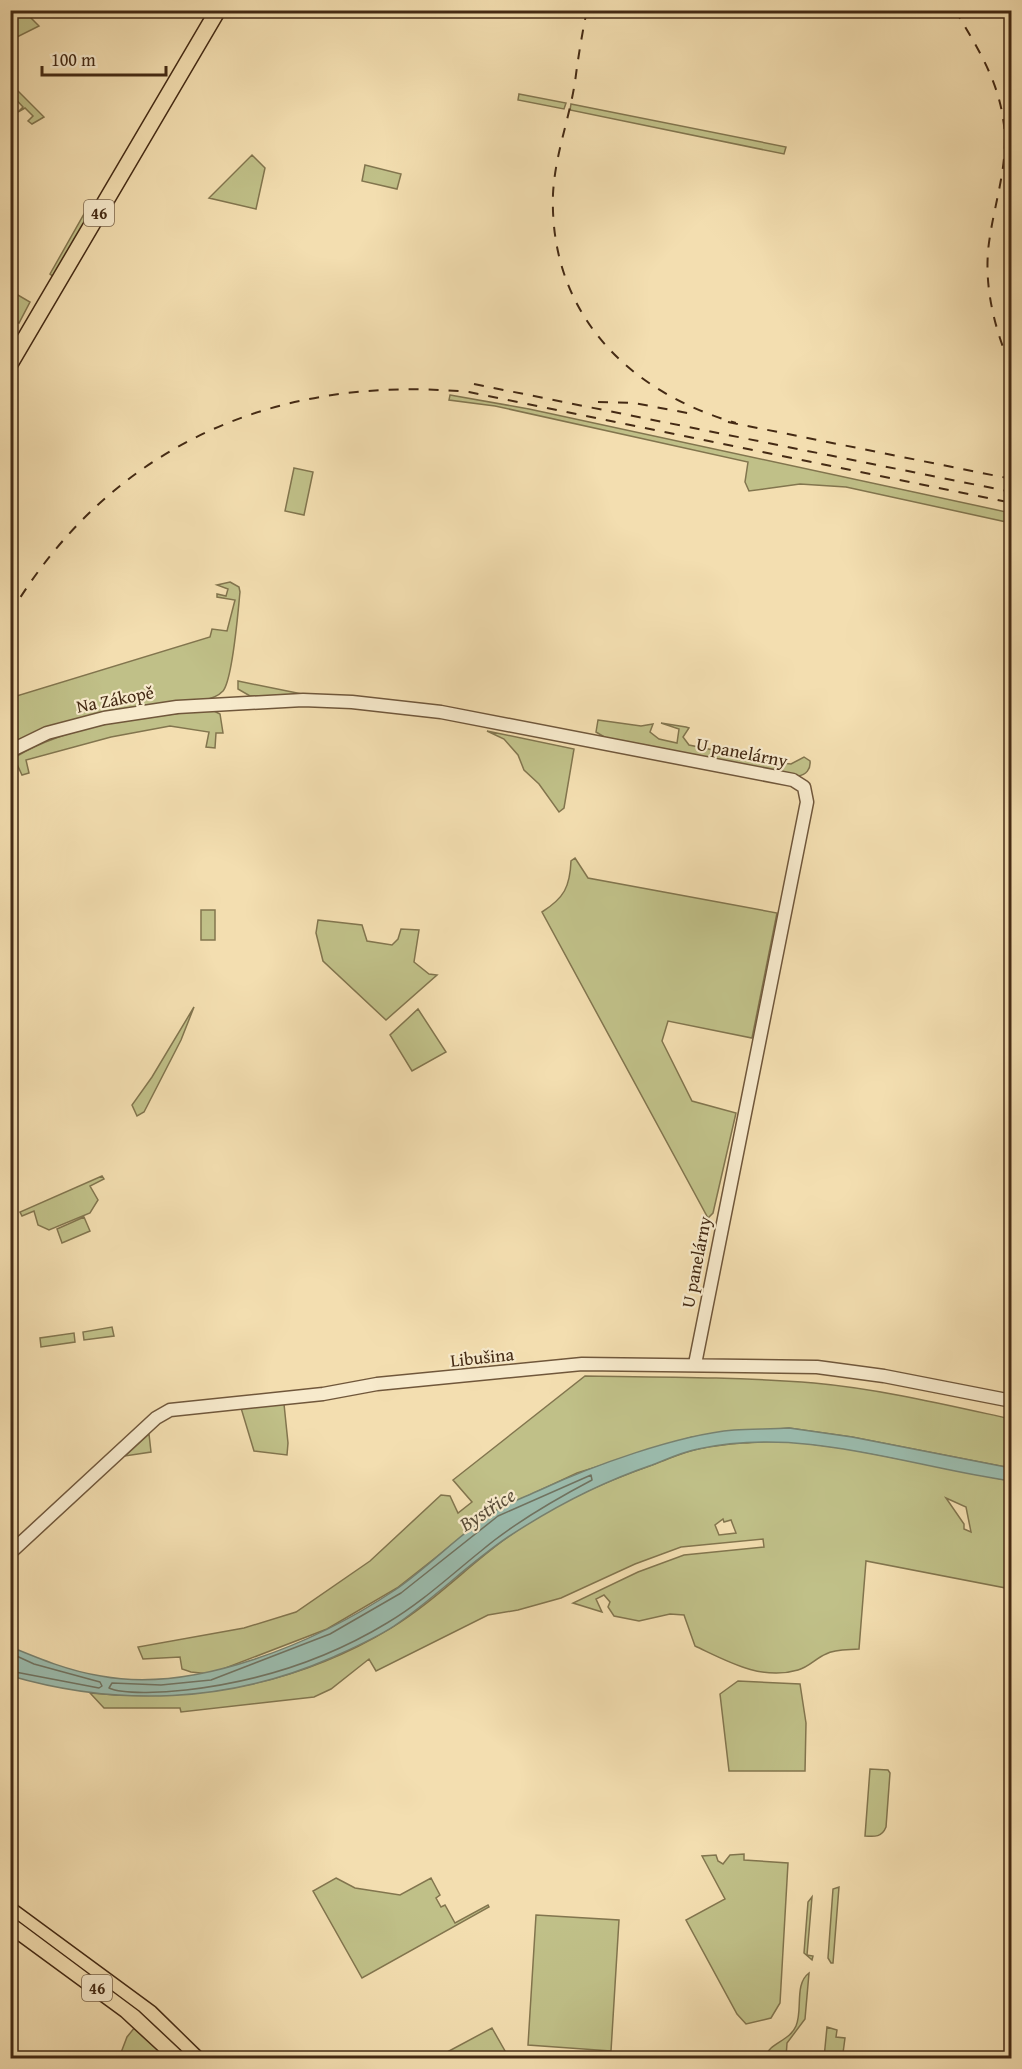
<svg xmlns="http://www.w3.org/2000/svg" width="1022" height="2069" font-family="'Gentium Book Plus',serif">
	<rect width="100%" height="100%" fill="#f3deb0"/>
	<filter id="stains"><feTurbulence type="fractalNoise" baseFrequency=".00333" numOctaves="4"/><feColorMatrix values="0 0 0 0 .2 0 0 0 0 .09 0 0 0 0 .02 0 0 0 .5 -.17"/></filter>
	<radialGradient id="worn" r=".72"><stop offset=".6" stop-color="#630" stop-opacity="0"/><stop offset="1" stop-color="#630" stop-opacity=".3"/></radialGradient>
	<path fill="#c0c088" stroke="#82754e" stroke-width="1.5" fill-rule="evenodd" d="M 11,10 L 24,11 L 39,26 L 11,40 Z
		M 11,84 L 44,117 L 32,124 L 28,121 L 33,116 L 25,108 L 18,112 L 23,107 L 11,94 Z
		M 519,94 L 566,103 L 564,109 L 518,100 Z
		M 571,104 L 786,147 L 784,154 L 570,110 Z
		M 252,155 L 265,168 L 256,209 L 209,198 Z
		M 365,165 L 401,174 L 397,189 L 362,181 Z
		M 84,214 L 86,219 L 55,278 L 50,274 Z
		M 11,291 L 30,302 L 19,323 L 11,317 Z
		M 450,395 L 529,409 L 1011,513 L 1011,523 L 846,487 L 800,484 L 749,491 L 745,482 L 748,462 L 495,406 L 449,400 Z
		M 294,468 L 313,472 L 304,515 L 285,511 Z
		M 230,582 L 239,587 L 240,592 C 238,611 233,679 223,691 C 211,704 181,702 165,703 C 110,709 60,721 11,746 L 10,698 L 210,637 L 212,629 L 227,631 L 235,600 L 217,597 L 217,594 L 226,596 L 228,589 L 217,585 Z
		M 238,681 L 307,695 L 250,696 L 238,689 Z
		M 212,710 L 220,714 L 223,733 L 216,733 L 215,748 L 206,747 L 209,732 L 170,726 L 111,737 L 26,760 L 29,773 L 22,775 L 15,760 L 17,756 C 75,722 146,717 212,710 Z
		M 598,720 L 641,726 L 653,724 L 650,732 L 659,739 L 677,743 L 679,729 L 661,723 L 686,727 L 689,728 L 683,737 L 689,745 L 772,762 L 791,764 L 804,757 L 810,761 C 811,769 806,775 798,776 L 606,738 L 596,732 Z
		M 487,731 L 574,749 L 564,808 L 559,812 L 539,784 L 524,770 L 518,755 L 504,739 Z
		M 575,858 L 588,878 L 777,913 L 752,1038 L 668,1021 L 662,1041 L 692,1101 L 736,1113 L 713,1213 L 708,1218 L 542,912 C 564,898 570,887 571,861 Z
		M 201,910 L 215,910 L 215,940 L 201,940 Z
		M 318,920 L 362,925 L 367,941 L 392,945 L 398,939 L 401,929 L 419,930 L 414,962 L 429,974 L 437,975 L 386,1020 L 323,961 L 316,933 Z
		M 194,1007 L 181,1040 L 144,1112 L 137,1116 L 132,1105 L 152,1077 Z
		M 418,1009 L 446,1052 L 412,1071 L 390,1035 Z
		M 102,1176 L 104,1179 L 90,1186 L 98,1200 L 90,1213 L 49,1230 L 38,1225 L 34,1211 L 22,1216 L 20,1212 Z
		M 84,1217 L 90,1231 L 62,1243 L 57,1229 Z
		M 112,1327 L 114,1336 L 84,1340 L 83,1332 Z
		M 74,1333 L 75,1342 L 41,1347 L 40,1338 Z
		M 585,1376 C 661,1377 738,1377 814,1383 C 880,1389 947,1405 1011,1419 L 1011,1468 L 852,1437 L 789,1428 L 692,1437 L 577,1473 L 495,1511 L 397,1588 L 327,1629 L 210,1674 L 191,1672 L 182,1669 L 180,1657 L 143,1659 L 138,1647 L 244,1628 L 296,1612 L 370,1561 L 441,1495 L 450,1496 L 458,1513 L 472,1502 L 453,1480 Z
		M 284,1404 L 288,1443 L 287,1455 L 254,1451 L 241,1408 Z
		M 149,1434 L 151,1452 L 125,1456 Z
		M 788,1441 L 850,1449 L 1011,1481 L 1011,1589 L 866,1561 L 859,1649 C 849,1650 835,1649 826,1654 C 816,1658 809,1667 798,1670 C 761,1681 727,1661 695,1646 L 684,1615 L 670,1614 L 639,1621 L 614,1616 L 608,1607 L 610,1602 L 604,1595 L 596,1599 L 602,1612 L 573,1603 L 638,1572 L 684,1555 L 764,1547 L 763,1539 L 681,1547 L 635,1564 L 561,1598 L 518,1610 L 488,1615 L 376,1671 L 369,1659 L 331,1689 L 314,1697 L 181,1712 L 180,1708 L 104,1708 L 90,1693 C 195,1703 299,1684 391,1628 C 432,1603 466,1568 505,1539 C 551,1505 601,1483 655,1464 C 669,1459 683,1452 698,1449 C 728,1443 757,1442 788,1441 ZM 946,1498 L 966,1507 L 971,1532 L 964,1529 L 964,1524 ZM 723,1519 L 724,1522 L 731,1520 L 736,1533 L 719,1535 L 715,1525 Z
		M 738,1681 L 800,1684 L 806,1723 L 805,1771 L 729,1771 L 720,1694 Z
		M 870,1769 L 888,1770 L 890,1773 L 886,1827 C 882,1837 875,1837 865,1836 Z
		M 744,1854 L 744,1860 L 788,1863 L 780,2003 L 771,2018 L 746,2024 L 737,2014 L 686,1920 L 725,1899 L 702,1856 L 716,1855 L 718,1861 L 723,1864 L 730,1855 Z
		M 336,1878 L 355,1888 L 400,1895 L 431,1878 L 440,1895 L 436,1898 L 441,1907 L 445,1905 L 455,1923 L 488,1905 L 489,1907 L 362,1978 L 313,1891 Z
		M 839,1887 L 833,1963 L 831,1963 L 828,1958 L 833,1889 Z
		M 812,1897 L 807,1955 L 813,1956 L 812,1960 L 804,1953 L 808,1902 Z
		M 536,1915 L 619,1920 L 611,2051 L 528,2045 Z
		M 809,1973 L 805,2019 L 787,2043 L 786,2058 L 765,2058 C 769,2042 789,2042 796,2026 C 803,2010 794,1984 809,1973 Z
		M 135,2027 L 168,2058 L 119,2058 L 127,2037 Z
		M 827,2027 L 837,2030 L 836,2037 L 845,2038 L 843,2053 L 867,2056 L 870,2053 L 872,2058 L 824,2058 Z
		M 492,2028 L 509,2058 L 436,2058 Z"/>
	<path fill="#9bbcae" stroke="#788270" stroke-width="1.5" d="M 789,1428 L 852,1437 L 1011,1468 L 1011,1481 C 906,1466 805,1426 698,1449 C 682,1452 667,1459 652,1465 C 599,1483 555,1506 508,1537 C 468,1564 434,1599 394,1626 C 374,1639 353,1648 331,1658 C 228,1703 118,1707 11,1676 L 11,1647 C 40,1659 69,1671 101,1676 C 196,1694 317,1642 395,1590 C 430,1566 459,1534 495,1511 C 508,1503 525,1497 540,1490 C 592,1466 677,1435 734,1430 C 752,1429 771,1429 789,1428 Z"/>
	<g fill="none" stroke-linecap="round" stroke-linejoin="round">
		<path stroke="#707361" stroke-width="1.5" d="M 591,1475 L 592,1480 C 554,1500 514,1523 481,1551 C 450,1576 421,1603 387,1623 C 326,1660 256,1682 186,1690 C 168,1692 124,1695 109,1688 L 112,1683 L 161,1685 L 211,1680 L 330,1634 L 401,1593 L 498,1516 Z
			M 10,1653 L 34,1664 L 100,1682 L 102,1686 L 99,1688 L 10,1671"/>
		<g stroke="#70573b" stroke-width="15">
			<path id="tertiary" d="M 10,751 L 47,733 L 104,718 L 177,707 L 303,700 L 352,702 L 441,712 L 793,780 L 804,787 L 807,802 L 695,1364
				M 10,1553 L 156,1418 L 170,1410 L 323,1394 L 377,1384 L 582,1364 L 817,1367 L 884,1376 L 1012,1401"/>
		</g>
		<g stroke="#442a14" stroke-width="18">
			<path id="primary" d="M 10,364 L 218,10
				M 10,1910 L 150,2013 L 196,2058
				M 10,1925 L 126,2010 L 178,2058"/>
		</g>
		<use href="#tertiary" stroke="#f7eacc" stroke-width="12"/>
		<use href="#primary" stroke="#f3deb0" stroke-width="15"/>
		<path stroke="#442a14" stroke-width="1.5" d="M 10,1915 L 139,2011 L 189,2058"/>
		<path stroke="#442a14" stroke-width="2" stroke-dasharray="10 10" stroke-linecap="butt" d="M 587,10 C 582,34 578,58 575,82 C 569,120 555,155 553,194 C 549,313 628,392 736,423
			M 955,10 C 976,45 997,78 1003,118 C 1010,158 996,197 990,236 C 982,282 994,328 1012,370
			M 474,384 L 1012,492
			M 598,402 L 634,403 L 693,414
			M 728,422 L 1012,479
			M 10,614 C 111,445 276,374 469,392 L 1012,503"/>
	</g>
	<g text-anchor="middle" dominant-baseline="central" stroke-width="4.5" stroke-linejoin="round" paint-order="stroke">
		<g fill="#f7eacc" stroke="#7a644b" stroke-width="1.5">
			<rect x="84" y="200" width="30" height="26" rx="4.5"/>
			<rect x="82" y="1975" width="30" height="26" rx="4.5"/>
		</g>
		<g font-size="16" font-weight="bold" fill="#442a14">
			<text x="99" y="213">46</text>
			<text x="97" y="1988">46</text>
		</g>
		<g font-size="18" fill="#442a14" stroke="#f7eacc">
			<text transform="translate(115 699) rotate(-11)">Na Zákopě</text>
			<text transform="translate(742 752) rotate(11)">U panelárny</text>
			<text transform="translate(696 1262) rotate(-79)">U panelárny</text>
			<text transform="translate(482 1357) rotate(-6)">Libušina</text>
		</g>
		<g font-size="20" font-style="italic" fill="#5a4e3a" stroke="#f7eacc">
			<text transform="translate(487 1509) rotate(-33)">Bystřice</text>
		</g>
	</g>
	<rect width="1022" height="2069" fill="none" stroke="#f3deb0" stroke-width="36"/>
	<rect x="12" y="12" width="998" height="2045" fill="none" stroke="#442a14" stroke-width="3"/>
	<rect x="18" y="18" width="986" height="2033" fill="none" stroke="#442a14" stroke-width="1.5"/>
	<path d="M42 66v9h124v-9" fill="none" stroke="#442a14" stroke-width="3"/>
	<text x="51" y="66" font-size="18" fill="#442a14" stroke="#f7eacc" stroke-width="4.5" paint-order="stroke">100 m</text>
	<rect width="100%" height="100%" filter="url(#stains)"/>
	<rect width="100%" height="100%" fill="url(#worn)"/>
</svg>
